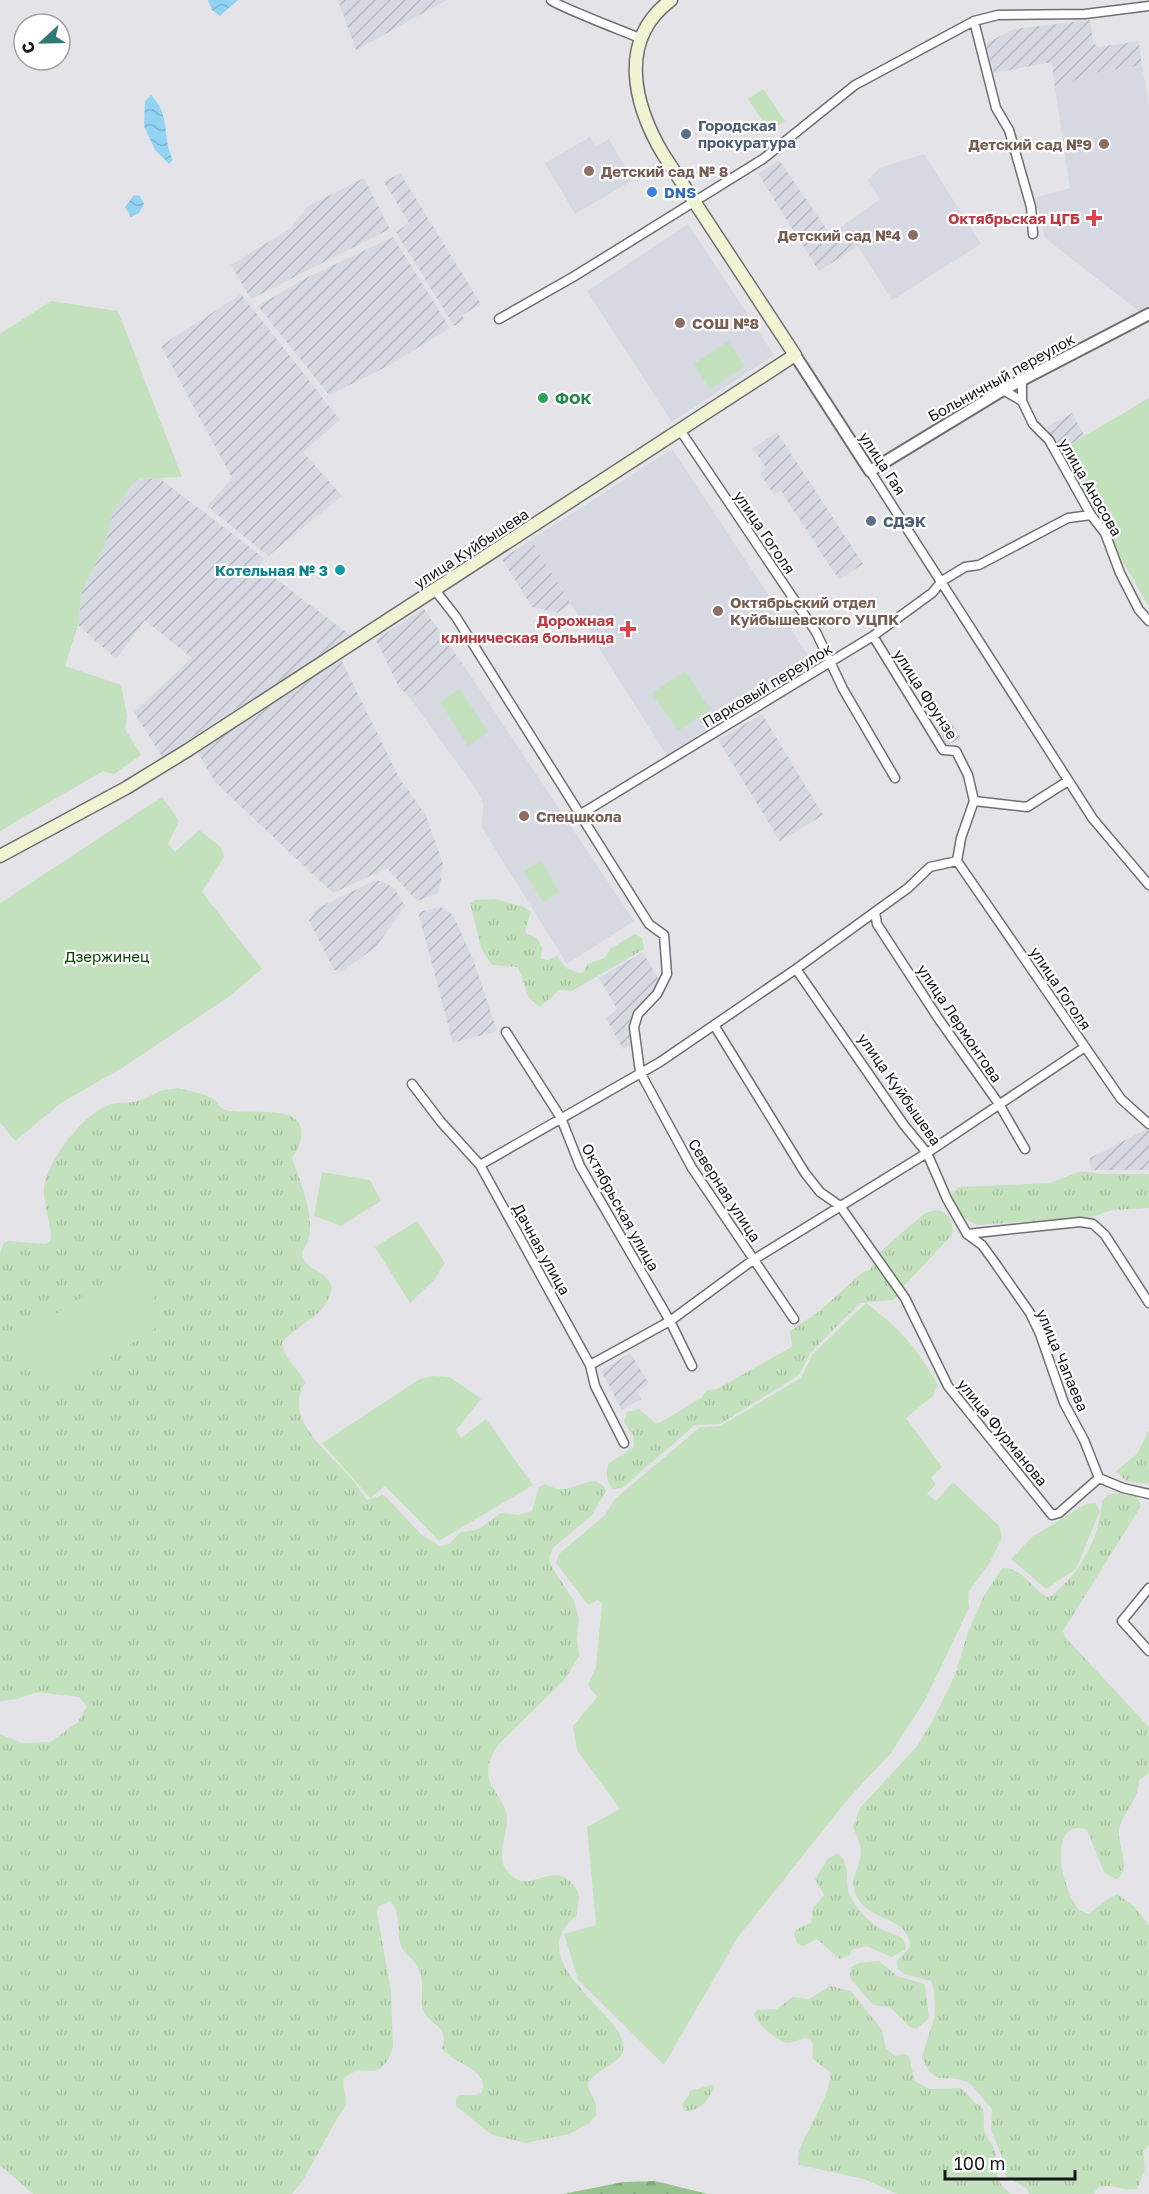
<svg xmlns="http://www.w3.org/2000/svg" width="1149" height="2194" font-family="'Golos Text',sans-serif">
	<defs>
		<pattern id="industrial-furrows" width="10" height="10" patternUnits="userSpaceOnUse" patternTransform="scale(1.5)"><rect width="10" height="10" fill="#d6d8e2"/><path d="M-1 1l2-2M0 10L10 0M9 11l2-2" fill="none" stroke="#b7b9c1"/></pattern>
		<pattern id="grass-tufts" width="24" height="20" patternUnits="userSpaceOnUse" patternTransform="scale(1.5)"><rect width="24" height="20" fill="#c3e1bd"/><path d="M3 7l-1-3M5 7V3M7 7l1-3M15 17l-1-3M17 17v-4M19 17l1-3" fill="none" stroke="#a7c0a2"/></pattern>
		<pattern id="forest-firs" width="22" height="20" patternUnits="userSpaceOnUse" patternTransform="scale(1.5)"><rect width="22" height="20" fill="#98c190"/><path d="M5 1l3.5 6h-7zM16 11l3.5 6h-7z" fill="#82a57b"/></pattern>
		<pattern id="water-waves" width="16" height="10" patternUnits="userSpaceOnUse" patternTransform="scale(1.5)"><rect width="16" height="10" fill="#92d3f4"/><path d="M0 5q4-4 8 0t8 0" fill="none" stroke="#7db4d0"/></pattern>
	</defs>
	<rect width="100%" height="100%" fill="#e4e4e8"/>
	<path fill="#d6d8e2" d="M 1142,65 L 1149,106 L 1149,307 L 1140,312 L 1045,238 L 1035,198 L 1070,188 L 1055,88 L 1093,73 Z
		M 590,137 L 595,147 L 609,139 L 633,180 L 575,214 L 545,163 Z
		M 924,154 L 981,244 L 892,300 L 844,225 L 880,199 L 868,180 L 879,168 Z
		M 688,224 L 774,355 L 672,422 L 587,291 Z
		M 672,449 L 808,655 L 801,660 L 804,665 L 667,756 L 531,540 Z
		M 462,663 L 634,921 L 567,964 L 482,828 L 483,804 L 478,792 L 410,698 Z"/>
	<path fill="url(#industrial-furrows)" d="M 338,0 L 447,0 L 356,50 Z
		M 1090,20 L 1093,42 L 1098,47 L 1139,41 L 1142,65 L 1093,73 L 1055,88 L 1052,62 L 994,73 L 986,43 L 1014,29 Z
		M 779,160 L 830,234 L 844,225 L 858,246 L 819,271 L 758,174 Z
		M 400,173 L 481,304 L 462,315 L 464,320 L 454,326 L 396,232 L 409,223 L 384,182 Z
		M 364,178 L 390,229 L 251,299 L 231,265 L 291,228 L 308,206 Z
		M 393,237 L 450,328 L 386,367 L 329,395 L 258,306 L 308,277 Z
		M 241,294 L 340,420 L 303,452 L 342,496 L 268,556 L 207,506 L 232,478 L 161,346 Z
		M 1072,413 L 1085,437 L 1059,451 L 1047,427 Z
		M 777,432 L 863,564 L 839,580 L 781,491 L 774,495 L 760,473 L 766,468 L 753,448 Z
		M 159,478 L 264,558 L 259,566 L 350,635 L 162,757 L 134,712 L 192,658 L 145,620 L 116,659 L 78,625 L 82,590 L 104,548 L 113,512 L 136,479 Z
		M 531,540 L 571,604 L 557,613 L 532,607 L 502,559 Z
		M 423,608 L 462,663 L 410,698 L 399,687 L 376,640 Z
		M 341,659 L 399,778 L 425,814 L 443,864 L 439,893 L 417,901 L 387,868 L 333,893 L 215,782 L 197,751 Z
		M 762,714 L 823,815 L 780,841 L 718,740 Z
		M 950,719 L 961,738 L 947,745 L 937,727 Z
		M 374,881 L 382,881 L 395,889 L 405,906 L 376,947 L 342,971 L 334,970 L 309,920 L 318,908 Z
		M 441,907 L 453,915 L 474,962 L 497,1031 L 453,1043 L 418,912 Z
		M 643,952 L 660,982 L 630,1019 L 631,1045 L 623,1049 L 606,1018 L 617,1009 L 599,978 Z
		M 1149,1128 L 1149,1170 L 1091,1170 L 1090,1158 Z
		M 630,1353 L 649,1384 L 637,1391 L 641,1399 L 622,1410 L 601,1371 Z"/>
	<path fill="url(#grass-tufts)" d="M 496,899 L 524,907 L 531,912 L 525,930 L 527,934 L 536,937 L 542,947 L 541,959 L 549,960 L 557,956 L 566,968 L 579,973 L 584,972 L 587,964 L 605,958 L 610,949 L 635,934 L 642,938 L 644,949 L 572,991 L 559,990 L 540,1007 L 529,998 L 518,967 L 492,965 L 482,950 L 470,904 L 474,900 Z
		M 178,1088 C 188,1091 205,1093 213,1099 C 217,1102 219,1107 223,1109 C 244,1118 316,1097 299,1146 C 297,1151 294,1154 292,1158 C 300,1180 316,1219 308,1241 C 306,1246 303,1249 302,1254 C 306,1272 327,1269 332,1288 C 326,1318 299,1321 282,1343 C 284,1359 299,1369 305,1383 C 282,1419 329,1452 350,1477 C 357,1484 361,1493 367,1500 L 382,1495 L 386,1497 L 421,1534 L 440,1546 L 449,1544 L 461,1532 L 479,1529 L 501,1513 L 518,1515 L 532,1511 L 539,1487 L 545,1484 C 568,1496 574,1483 595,1481 L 604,1486 L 606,1491 L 592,1515 L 553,1548 L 549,1558 L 552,1567 L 574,1601 L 579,1619 L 577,1638 L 579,1656 L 565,1679 L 499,1744 C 470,1786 508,1792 507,1821 C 506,1841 493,1862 513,1877 C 531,1891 551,1864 570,1881 C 572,1884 577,1889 578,1892 C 580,1898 577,1909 577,1915 C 516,1965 631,2014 623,2051 C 621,2063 595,2069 587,2085 L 596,2104 L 596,2115 L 590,2123 L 569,2134 L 526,2143 L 492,2135 L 456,2106 L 456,2097 C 465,2092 474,2098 482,2092 C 489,2067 454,2066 442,2048 C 451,2022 425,2027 422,2005 C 421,1992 425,1976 416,1964 C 411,1957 404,1954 401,1946 C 396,1931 402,1914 390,1901 L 379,1906 L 377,1913 L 391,1991 L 393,2047 L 388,2060 L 381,2068 L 375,2071 L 357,2070 L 344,2078 C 341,2098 354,2098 338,2117 L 303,2180 L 292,2194 L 33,2194 L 0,2165 L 0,1734 L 22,1743 L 50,1742 L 78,1722 L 87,1706 L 79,1697 L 37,1692 L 17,1699 L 0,1701 L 0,1253 L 4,1243 L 8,1241 L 46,1244 L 50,1241 C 54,1232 42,1203 44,1187 C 48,1159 84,1113 111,1104 C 119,1102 127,1103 134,1102 C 144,1100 151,1095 160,1091 C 166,1089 172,1090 178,1088 Z
		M 1081,1171 L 1100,1174 L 1149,1174 L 1149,1208 L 1112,1210 L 1092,1217 L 977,1225 C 964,1220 951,1208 952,1193 L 959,1187 L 1050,1183 Z
		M 936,1210 C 949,1211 954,1224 952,1235 L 903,1287 L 899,1296 L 893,1300 L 860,1303 L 811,1352 L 799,1375 L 720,1424 L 695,1425 L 622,1488 L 613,1489 C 606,1482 606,1473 608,1464 L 634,1447 L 633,1436 L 624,1422 L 627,1412 L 639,1409 L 655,1423 L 661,1422 L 701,1398 L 707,1390 L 717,1389 L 786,1350 L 792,1346 L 790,1331 L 817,1313 L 863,1272 L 870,1270 L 878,1254 L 888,1245 L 925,1213 Z
		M 1149,1430 L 1149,1484 L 1126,1481 L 1116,1471 L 1137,1454 Z
		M 1117,1493 L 1137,1497 L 1141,1506 L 1063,1631 L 1065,1637 L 1149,1727 L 1149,1773 L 1139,1780 C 1138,1804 1121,1812 1119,1832 C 1118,1847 1130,1864 1119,1878 L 1115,1879 L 1104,1872 L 1087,1830 C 1079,1826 1070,1828 1065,1835 C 1055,1856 1066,1893 1079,1910 L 1089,1914 C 1099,1906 1106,1900 1117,1894 L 1135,1907 L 1149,1926 L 1149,2145 L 1143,2151 L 1145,2170 L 1137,2189 C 1122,2192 1111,2182 1097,2188 L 1094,2194 L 1029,2194 L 1027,2189 L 1006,2176 L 1001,2154 L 991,2130 L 992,2110 L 990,2106 C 982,2100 975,2086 967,2082 C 945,2072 936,2090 922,2057 L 935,2015 L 934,1990 L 931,1981 L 904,1974 L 898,1969 L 897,1961 L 910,1947 C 910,1919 875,1921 861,1903 C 842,1877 865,1869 860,1845 C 859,1839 855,1833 853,1827 L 860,1808 L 918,1745 L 934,1718 L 955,1675 L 968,1632 L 985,1594 L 1002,1568 C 1022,1567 1031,1588 1047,1597 C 1055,1596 1055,1592 1061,1587 C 1085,1566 1100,1532 1102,1501 L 1108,1495 Z
		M 836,1853 C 852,1860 844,1882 850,1896 C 856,1908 870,1924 883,1930 C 890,1933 898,1934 904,1940 L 906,1949 L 892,1957 L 866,1946 L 851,1950 L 850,1955 L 840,1959 L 817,1939 L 803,1946 L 797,1943 L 794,1934 L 797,1929 L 811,1923 L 813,1908 L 824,1895 L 815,1879 L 827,1860 Z
		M 879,1961 L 897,1976 L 925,1984 L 929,2018 L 917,2029 L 910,2027 L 890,2007 L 873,2005 L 850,1978 L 850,1968 L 858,1963 Z
		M 830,1986 L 851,1991 L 882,2030 L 886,2048 L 895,2056 L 904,2054 L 909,2056 L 915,2081 L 929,2089 L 961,2088 L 975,2103 L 981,2106 C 986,2114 983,2120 984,2129 C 985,2137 992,2143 995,2151 C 1000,2169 990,2178 1011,2194 L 897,2194 L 864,2179 L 799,2165 C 790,2150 833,2099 830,2072 L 813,2059 C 811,2053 815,2046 811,2041 C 805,2034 797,2042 789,2043 C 778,2043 757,2024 754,2014 L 757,2010 L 777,2009 L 793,1997 L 809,1999 Z
		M 712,2085 L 713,2088 C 710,2100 698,2112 685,2111 L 682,2104 L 689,2095 L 689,2091 Z"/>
	<path fill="url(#forest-firs)" d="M 655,2181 L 708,2194 L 563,2194 L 623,2182 Z"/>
	<path fill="#c3e1bd" d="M 763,89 L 785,121 L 770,132 L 748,99 Z
		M 51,301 L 118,311 L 182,477 L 136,479 L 113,512 L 104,548 L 82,590 L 78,625 L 65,666 L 121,685 L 127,715 L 125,729 L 141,755 L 114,774 L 103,771 L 0,831 L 0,334 Z
		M 728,341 L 745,366 L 710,389 L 694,364 Z
		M 1149,398 L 1149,604 L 1148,605 L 1059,451 Z
		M 685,671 L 711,710 L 678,731 L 652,693 Z
		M 460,689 L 488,732 L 468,746 L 440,702 Z
		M 162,797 L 179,821 L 168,844 L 175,852 L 199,830 L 221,847 L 224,857 L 202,892 L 262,969 L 227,998 L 122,1068 L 61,1103 L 15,1141 L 0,1122 L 0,903 Z
		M 541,861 L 559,892 L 543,902 L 524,871 Z
		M 322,1172 L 370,1180 L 381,1201 L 341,1226 L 314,1216 Z
		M 417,1221 L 445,1263 L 433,1281 L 410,1303 L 375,1247 Z
		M 133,1265 L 168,1320 L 65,1387 L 15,1340 Z
		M 866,1303 C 899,1327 918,1349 938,1385 L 933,1396 L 906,1418 L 942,1467 L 931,1478 L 936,1484 L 927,1494 L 936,1501 L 953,1482 L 999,1526 L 1002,1538 L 990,1562 L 968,1593 L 969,1608 L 925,1700 L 891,1753 L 848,1799 L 738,1937 L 664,2065 L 578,1980 L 564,1934 L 596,1925 L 587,1827 L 620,1809 L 577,1750 L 573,1726 L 597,1697 L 588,1685 L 596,1667 L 602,1604 L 598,1600 L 588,1605 L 556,1563 L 559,1554 L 605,1515 L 614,1500 L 700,1427 L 720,1426 L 801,1378 L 812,1355 Z
		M 433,1376 L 450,1377 L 481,1399 L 456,1430 L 461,1438 L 486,1419 L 533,1485 L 439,1541 L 385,1486 L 370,1498 L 322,1443 L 420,1379 Z
		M 1095,1503 L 1100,1511 L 1076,1569 L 1046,1589 L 1011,1559 L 1032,1537 L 1086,1504 Z"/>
	<path fill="url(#water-waves)" d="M 208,0 L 238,0 L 220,16 L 212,10 Z
		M 151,95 C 172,116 161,137 173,160 L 169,164 L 155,150 L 144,126 L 145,101 Z
		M 134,195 L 140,196 L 144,204 L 139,213 L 131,217 L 125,207 Z"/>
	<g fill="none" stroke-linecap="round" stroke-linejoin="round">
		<g stroke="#6f6f72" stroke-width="11">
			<path id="minor" d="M 551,0 C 557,6 628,33 642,39
				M 974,21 L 996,108 L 1009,130 L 1031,207 L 1033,234
				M 499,319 L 573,277 L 763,159 L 855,85 L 974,21 L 998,15 L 1085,14 L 1149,6
				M 1022,380 L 1022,401 L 1033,424 L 1049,440 L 1091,515 L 1105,533 L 1120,573 L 1139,610 L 1149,621
				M 1003,390 L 1022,401
				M 680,430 L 816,632 L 843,689 L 895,778
				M 870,471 L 1093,819 L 1149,885
				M 435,590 L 456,617 L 649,924 L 664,935 L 667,974 L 657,994 L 638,1014 L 634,1027 L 640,1072 L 692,1168 L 794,1319
				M 873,636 L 943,750 L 956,751 L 968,775 L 974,801 L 961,838 L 957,861
				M 974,801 L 1027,807 L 1068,781
				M 581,814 L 873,636 L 932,593 L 942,581 L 965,567 L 979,565 L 1068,518 L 1091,515
				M 957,861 L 1121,1099 L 1149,1124
				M 875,912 L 877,924 L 938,1018 L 999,1104 L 1025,1149
				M 796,969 L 904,1125 L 927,1153 L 947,1199 L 967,1234 L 982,1245 L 993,1260 L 1030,1313 L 1040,1334 L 1064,1403 L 1084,1440 L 1099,1478
				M 714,1025 L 805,1173 L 820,1192 L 840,1206 L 905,1298 L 948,1386 L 1052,1515 L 1059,1513 L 1099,1478
				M 506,1032 L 561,1118 L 580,1166 L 670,1321 L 692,1366
				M 412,1084 L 441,1122 L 480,1165 L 590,1365 L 595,1386 L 624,1443
				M 480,1165 L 660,1062 L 796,969 L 908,888 L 930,867 L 957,861
				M 967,1234 L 1080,1222 L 1093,1224 L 1105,1235 L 1149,1303
				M 590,1365 L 670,1321 L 753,1260 L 927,1153 L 1085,1047
				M 1099,1478 L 1123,1488 L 1149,1494
				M 1149,1588 L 1122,1621 L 1149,1651"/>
		</g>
		<g stroke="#6f6f72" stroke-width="14">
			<path id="tertiary" d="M 795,355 L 870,471 L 1003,390 L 1149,314"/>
		</g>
		<g stroke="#6f6f72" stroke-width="15">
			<path id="secondary" d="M 0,856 L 126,788 L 188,750 L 795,355 L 663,154 C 634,105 617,40 671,0"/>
		</g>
		<use href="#minor" stroke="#fff" stroke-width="8"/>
		<use href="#tertiary" stroke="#fff" stroke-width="10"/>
		<use href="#secondary" stroke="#f1f4d2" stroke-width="12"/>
	</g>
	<g fill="#5c6f8a" stroke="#fff" stroke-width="2">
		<circle cx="686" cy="134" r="6"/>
		<circle cx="871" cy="521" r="6"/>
	</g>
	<g fill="#8d6e63" stroke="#fff" stroke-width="2">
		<circle cx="1104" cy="144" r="6"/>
		<circle cx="589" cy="171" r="6"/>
		<circle cx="913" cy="235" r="6"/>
		<circle cx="680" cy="323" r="6"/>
		<circle cx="718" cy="611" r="6"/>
		<circle cx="524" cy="816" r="6"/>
	</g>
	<circle fill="#3f7fe0" stroke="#fff" stroke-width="2" cx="652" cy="192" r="6"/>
	<g fill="#e0444e" stroke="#fff" stroke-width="2">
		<path d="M1091 209h6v6h6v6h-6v6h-6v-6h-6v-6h6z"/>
		<path d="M625 620h6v6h6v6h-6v6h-6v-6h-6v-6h6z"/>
	</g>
	<circle fill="#2e9e5b" stroke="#fff" stroke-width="2" cx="543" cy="398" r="6"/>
	<circle fill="#0f9aa8" stroke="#fff" stroke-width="2" cx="340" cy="570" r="6"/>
	<g text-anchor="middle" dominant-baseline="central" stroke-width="4.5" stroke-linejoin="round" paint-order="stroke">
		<g font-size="15" font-weight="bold" fill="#4e5e75" stroke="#fff" text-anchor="start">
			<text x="698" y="125">Городская<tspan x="698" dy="17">прокуратура</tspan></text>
			<text x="883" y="521">СДЭК</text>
		</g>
		<g font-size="15" font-weight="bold" fill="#785e54" stroke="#fff" text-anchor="start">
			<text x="1092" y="144" text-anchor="end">Детский сад №9</text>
			<text x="601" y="171">Детский сад № 8</text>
			<text x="901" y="235" text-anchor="end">Детский сад №4</text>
			<text x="692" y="323">СОШ №8</text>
			<text x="730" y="602">Октябрьский отдел<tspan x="730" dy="17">Куйбышевского УЦПК</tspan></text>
			<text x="536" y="816">Спецшкола</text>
		</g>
		<g font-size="15" font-weight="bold" fill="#366cbe" stroke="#fff" text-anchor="start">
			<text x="664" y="192">DNS</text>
		</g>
		<g font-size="15" font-weight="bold" fill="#be3a42" stroke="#fff" text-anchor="end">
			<text x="1080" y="218">Октябрьская ЦГБ</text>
			<text x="614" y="620">Дорожная<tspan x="614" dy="17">клиническая больница</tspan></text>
		</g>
		<g font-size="15" fill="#161618" stroke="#fff">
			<text transform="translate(1001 377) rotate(-29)">Больничный переулок</text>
			<text transform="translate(883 463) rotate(57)">улица Гая</text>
			<text transform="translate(1091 487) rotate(60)">улица Аносова</text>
			<text transform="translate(765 532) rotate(56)">улица Гоголя</text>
			<text transform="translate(471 548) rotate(-33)">улица Куйбышева</text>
			<text transform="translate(767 685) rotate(-31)">Парковый переулок</text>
			<text transform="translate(926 694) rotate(57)">улица Фрунзе</text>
			<text transform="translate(1061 988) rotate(56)">улица Гоголя</text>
			<text transform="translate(960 1023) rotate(56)">улица Лермонтова</text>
			<text transform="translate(900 1089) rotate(55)">улица Куйбышева</text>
			<text transform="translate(725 1190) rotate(57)">Северная улица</text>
			<text transform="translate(621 1207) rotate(61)">Октябрьская улица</text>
			<text transform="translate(542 1249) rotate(61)">Дачная улица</text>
			<text transform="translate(1063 1360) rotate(67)">улица Чапаева</text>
			<text transform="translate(1003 1432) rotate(51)">улица Фурманова</text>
		</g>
		<g font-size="15" font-weight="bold" fill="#27864d" stroke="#fff" text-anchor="start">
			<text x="555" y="398">ФОК</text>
		</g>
		<g font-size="15" font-weight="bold" fill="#0d838f" stroke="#fff" text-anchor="end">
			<text x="328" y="570">Котельная № 3</text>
		</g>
		<g font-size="15" fill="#094200" stroke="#fff">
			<text x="107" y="956">Дзержинец</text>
		</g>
	</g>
	<g transform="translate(42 42) rotate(248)"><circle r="28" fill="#ffffff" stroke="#a2a2a3" stroke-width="1.5"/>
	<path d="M0-4.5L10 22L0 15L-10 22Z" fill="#307872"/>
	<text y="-9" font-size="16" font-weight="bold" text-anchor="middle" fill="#161618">С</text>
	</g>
	<path d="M945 2170v9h130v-9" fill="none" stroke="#161618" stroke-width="3"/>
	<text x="954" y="2170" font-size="18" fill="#161618" stroke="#ffffff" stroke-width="4.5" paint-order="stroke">100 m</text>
</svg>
